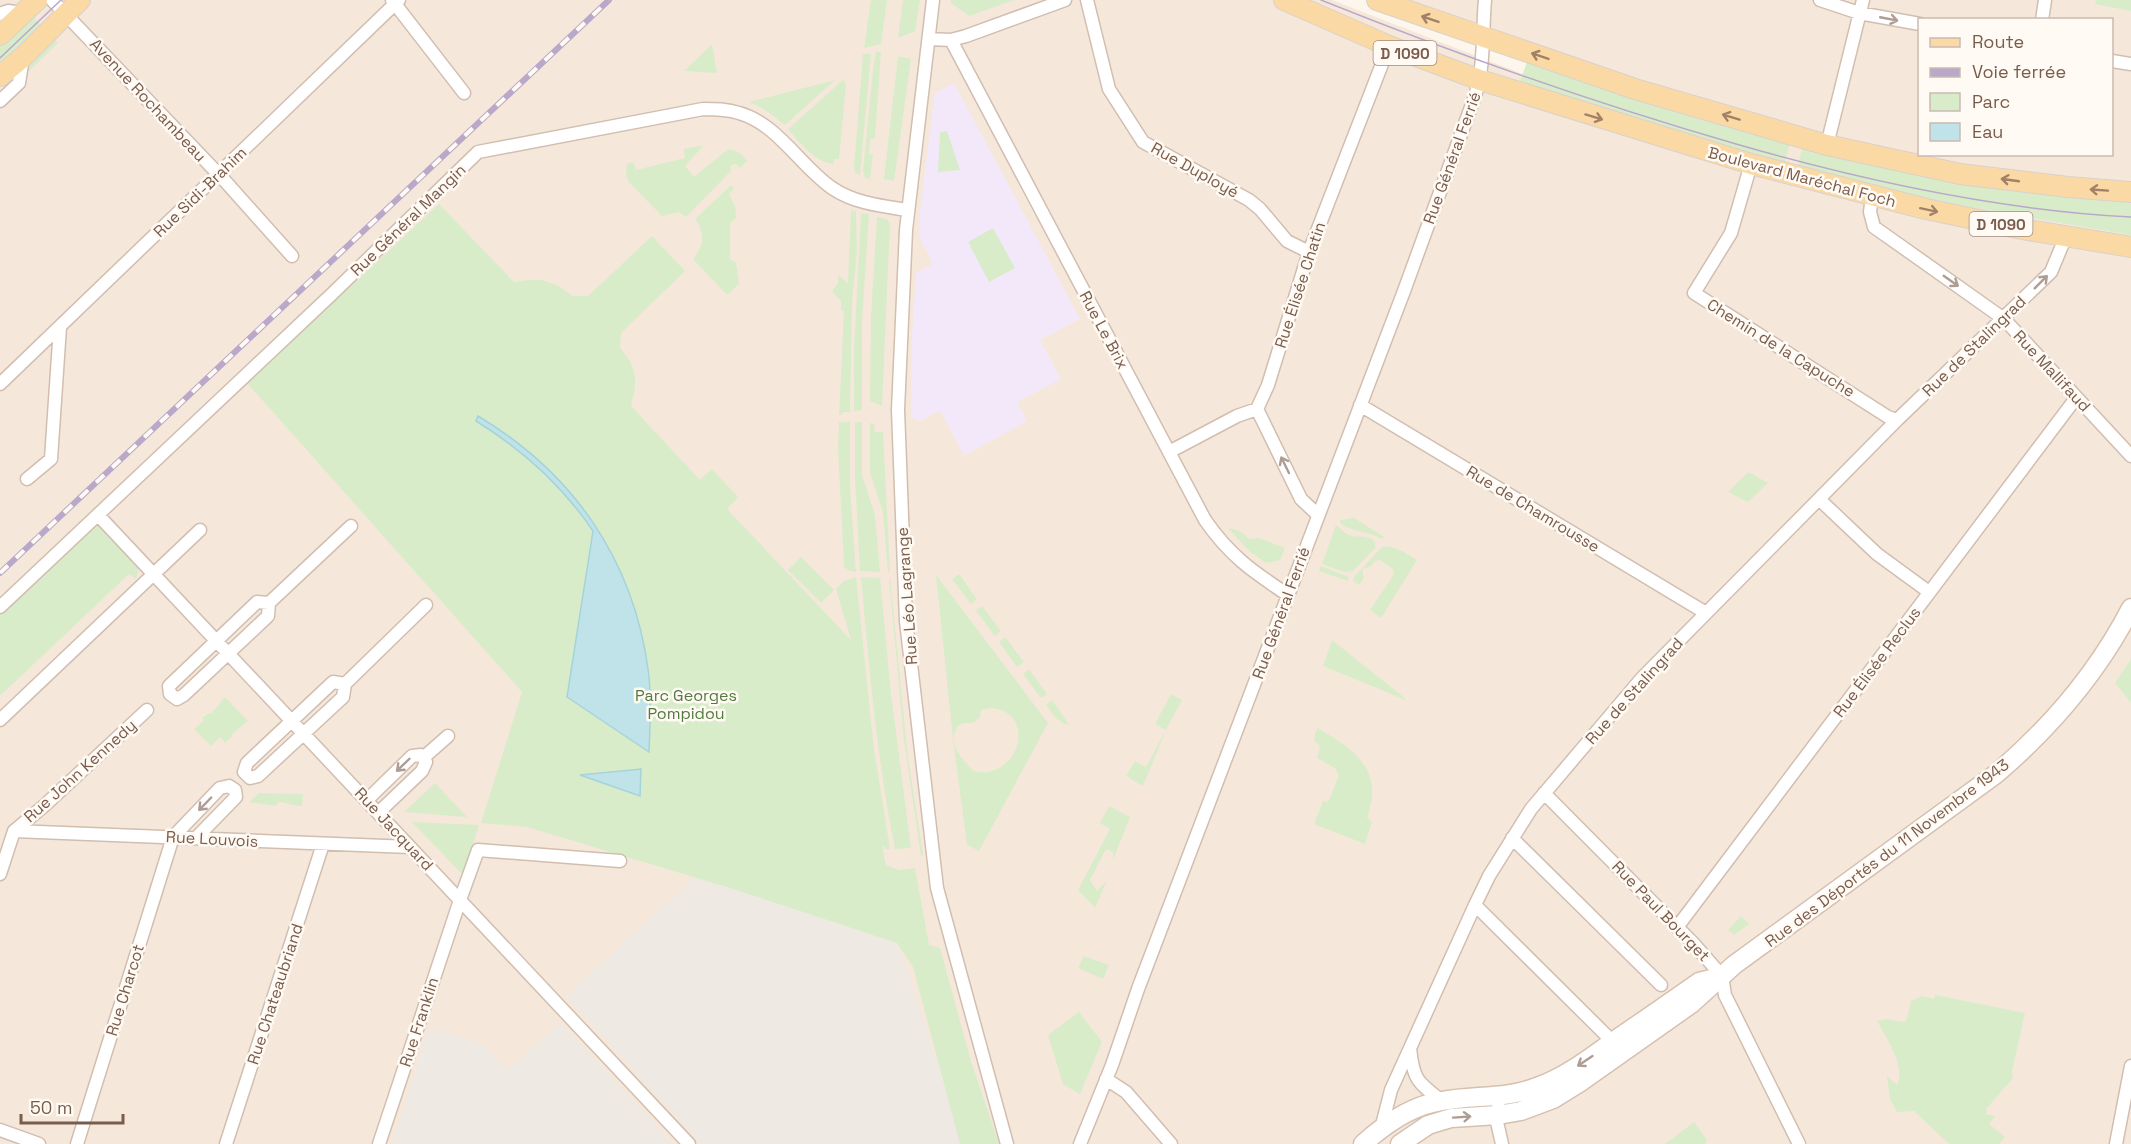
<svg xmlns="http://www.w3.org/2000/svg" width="2131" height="1144" font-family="'Space Grotesk',sans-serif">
	<rect width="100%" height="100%" fill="#fdf6ec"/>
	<path fill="#f5e8da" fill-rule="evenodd" d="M 0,0 L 1332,0 L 1528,76 L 1729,138 L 1369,0 L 2131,0 L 2131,1144 L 0,1144 ZM 1920,20 L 2112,20 L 2112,154 L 1920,154 Z"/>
	<path fill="#efe9e4" d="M 695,877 L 898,943 L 964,1144 L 701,1144 L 566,996 Z
		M 560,1022 L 673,1144 L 392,1144 L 429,1029 L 440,1030 L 484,1045 L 508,1071 Z"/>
	<path fill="#f3e8fa" d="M 954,83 L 1080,319 L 1040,340 L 1061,379 L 1017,402 L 1027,421 L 964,456 L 940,410 L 918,422 L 916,419 L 911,418 L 912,338 L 916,273 L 933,264 L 920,239 L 920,211 L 935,93 Z"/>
	<path fill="#d8ecc9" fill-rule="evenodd" d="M 871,0 L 887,0 L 881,44 L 864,48 Z
		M 903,0 L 920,0 L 915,31 L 898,38 Z
		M 951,0 L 1014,0 L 969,16 L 951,3 Z
		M 2096,0 L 2131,0 L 2131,11 L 2095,4 Z
		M 31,14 L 41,25 L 0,64 L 0,44 Z
		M 54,38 L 58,43 L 26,74 L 26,65 Z
		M 712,44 L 717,73 L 684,71 Z
		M 876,52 L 881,52 L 875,138 L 870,139 L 869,154 L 873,155 L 870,179 L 865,178 L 863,171 L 873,70 Z
		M 863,54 L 871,54 L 860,175 L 855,173 L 854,167 Z
		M 898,56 L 911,59 L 894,181 L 884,179 Z
		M 1527,62 L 1790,142 L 1784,165 L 1519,84 Z
		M 835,80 L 785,125 L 764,109 L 749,102 Z
		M 843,80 L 846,84 L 839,159 L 835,159 L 833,164 C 816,163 798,141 788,129 Z
		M 947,131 L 960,170 L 938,172 L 940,132 Z
		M 704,145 L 685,166 L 694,177 L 727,150 C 737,149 741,154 747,161 L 740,168 L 736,164 L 731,165 L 731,171 L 686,217 L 679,212 L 662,216 L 628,181 L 626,174 L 627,164 L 633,162 L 636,170 L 685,158 L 684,149 Z
		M 1803,146 L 2131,199 L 2131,235 C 2019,216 1907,197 1797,169 Z
		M 731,185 L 734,189 L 729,194 L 735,206 L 736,218 L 730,223 L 730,259 L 736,263 L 739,284 L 727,295 L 693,259 C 704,246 706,233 695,219 Z
		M 439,204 L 514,282 L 528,280 L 542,280 L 559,286 L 572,296 L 588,296 L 652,236 L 685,271 L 621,333 L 620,347 L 631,363 L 635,376 L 635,388 L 631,406 L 700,480 L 712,469 L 738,497 L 727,509 L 851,640 L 836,589 L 844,581 L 856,577 L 874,749 L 890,849 L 886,849 L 882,845 L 886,865 L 899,870 L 915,868 L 929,945 L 940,948 L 971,1061 L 999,1144 L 960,1144 L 913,967 L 897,943 L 727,887 L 527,827 L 481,823 L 522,692 L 247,383 Z
		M 851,210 L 856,211 L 857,251 L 852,302 L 850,412 L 842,412 L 842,415 L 839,414 L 844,311 L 841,310 L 841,301 L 832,291 L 838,283 L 838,275 L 848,283 Z
		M 861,213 L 869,214 L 862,321 L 862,410 L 854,411 L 854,350 Z
		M 877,217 L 886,219 L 890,223 L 882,406 L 870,401 L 871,316 Z
		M 993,228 L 1015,268 L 989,282 L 968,242 Z
		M 839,422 L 850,422 L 850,487 L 856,572 L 850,571 L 844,567 L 838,448 Z
		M 855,422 L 862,422 L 862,475 L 875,515 L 880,572 L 860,571 L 855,478 Z
		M 870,423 L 874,424 L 875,432 L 883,432 L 890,572 L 888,572 L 883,512 L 870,473 Z
		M 1748,472 L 1768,483 L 1748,502 L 1728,492 Z
		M 1354,518 L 1384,537 L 1382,539 C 1368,531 1353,533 1340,523 L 1340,520 Z
		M 99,523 L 139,568 L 136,579 L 129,574 L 0,696 L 0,615 Z
		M 1336,525 C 1340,528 1344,533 1349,535 C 1358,539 1377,532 1375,548 L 1353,571 L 1345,572 L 1322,564 Z
		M 1230,528 L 1242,532 L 1249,539 L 1259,538 L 1285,548 L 1280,560 L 1266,563 L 1249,551 L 1229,529 Z
		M 1389,546 L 1402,551 L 1417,560 L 1381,618 L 1370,610 L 1394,574 L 1393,569 L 1380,560 L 1375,561 L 1371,566 L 1362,569 L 1364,578 L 1359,585 L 1353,581 L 1354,577 L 1382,547 Z
		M 801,557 L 834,590 L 821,603 L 788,570 Z
		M 1321,566 L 1349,577 L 1348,581 L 1319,571 Z
		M 959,574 L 977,599 L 971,604 L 952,579 Z
		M 936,575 L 1048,723 L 979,851 L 967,845 L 953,739 ZM 989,708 C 1033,710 1024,765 988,772 C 984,773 978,771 974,771 C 962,759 944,741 960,724 L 975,722 L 980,717 L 981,710 Z
		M 861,577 L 880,578 L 891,694 L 911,848 L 895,849 C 877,760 869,668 861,577 Z
		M 889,578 L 890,578 L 908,758 L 923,854 L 921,856 L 904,740 Z
		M 982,606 L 1001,631 L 995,636 L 976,611 Z
		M 1005,637 L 1024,662 L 1017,667 L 999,642 Z
		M 1332,640 L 1406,699 L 1406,700 L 1323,666 Z
		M 2131,659 L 2131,703 L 2115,683 Z
		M 1029,669 L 1047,694 L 1041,698 L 1023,674 Z
		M 1171,694 L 1182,700 L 1166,730 L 1143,786 L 1126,776 L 1135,761 L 1146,767 L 1166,730 L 1155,724 Z
		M 225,697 L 248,721 L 231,735 L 232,737 L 225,743 L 220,737 L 211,746 L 194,729 L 204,720 L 202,718 L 209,713 L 211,714 Z
		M 1052,700 L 1069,724 L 1064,724 L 1054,716 L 1046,705 Z
		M 1317,728 C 1354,748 1385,771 1367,817 L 1372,822 L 1365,844 L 1314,824 L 1323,801 L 1328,802 L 1339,776 L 1335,768 L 1317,758 L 1320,746 L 1314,740 Z
		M 435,783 L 467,817 L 404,812 Z
		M 259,793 L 303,794 L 302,806 C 294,806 288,803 279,802 L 275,806 L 249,802 Z
		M 1109,806 L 1130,817 L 1113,860 L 1113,852 L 1106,849 L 1090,880 L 1097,891 L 1107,880 L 1095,908 L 1078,890 L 1110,829 L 1100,823 Z
		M 412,822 L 479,825 L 463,875 Z
		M 1741,916 L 1749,924 L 1734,935 L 1728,930 Z
		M 1084,956 L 1109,965 L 1103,979 L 1078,968 Z
		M 1935,995 L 2025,1013 L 2012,1072 L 2013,1078 L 1987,1108 L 1986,1114 L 1995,1116 L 1989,1124 L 2005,1137 L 1999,1144 L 1949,1144 L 1914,1111 L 1897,1112 L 1890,1099 L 1887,1076 L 1897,1085 C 1906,1067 1886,1037 1877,1021 L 1887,1019 L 1906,1022 L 1911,1001 L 1922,996 L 1934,999 Z
		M 1079,1012 L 1102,1042 L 1080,1094 L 1063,1084 L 1048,1035 Z
		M 1694,1122 L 1707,1140 L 1705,1144 L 1665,1144 Z"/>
	<path fill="#bfe3e8" stroke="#a5d3da" stroke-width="1.5" d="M 478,416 C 573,473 633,559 648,669 C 652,697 650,724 649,752 L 567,697 L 593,531 C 562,485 523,450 476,421 Z
		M 641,769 L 640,796 L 580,775 Z"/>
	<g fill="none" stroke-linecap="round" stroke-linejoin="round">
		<g stroke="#d1beb0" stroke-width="15">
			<path id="street" d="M 52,0 L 225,181 L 292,256
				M 392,0 L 464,93
				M 933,0 L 906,230 L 898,410 L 906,621 L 937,888 L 1007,1144
				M 1087,0 L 1109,89 L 1143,142 L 1249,200 L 1260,209 L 1287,241 L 1309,252
				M 1820,0 L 1859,13 L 1920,24
				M 0,14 L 8,11 L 22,13
				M 2042,20 L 2045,0
				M 929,39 L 951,40 L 966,36 L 1065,0
				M 951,40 L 1205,520 C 1230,556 1252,571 1288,595
				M 2112,61 L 2131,64
				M 0,101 L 19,83 L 23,57
				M 1827,145 L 1863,0
				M 1751,164 L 1731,233 L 1694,293 L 1888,417 L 1897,420
				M 1872,197 L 1870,212 L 1874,227 L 2004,319 L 2131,456
				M 0,384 L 399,0
				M 1360,405 L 1706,613
				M 1169,452 L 1237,416 L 1257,409
				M 27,479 L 51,459 L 60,327
				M 1820,500 L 1877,554 L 1929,592
				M 98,515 L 689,1144
				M 1318,515 L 1301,499 L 1257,409 L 1268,385 L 1309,252 L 1389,46
				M 257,602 L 269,603 L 268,616 L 184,695 L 177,699 L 170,694 L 169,686 Z
				M 269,603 L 351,526
				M 0,607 L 333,293 L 478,152 L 703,109 C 715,109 727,109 739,113 C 778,124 800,166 832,188 C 854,203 881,206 907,210
				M 333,682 L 345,684 L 343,697 L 258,776 L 250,778 L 244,772 L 247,763 Z
				M 345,684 L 426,605
				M 0,720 L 200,530
				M 423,758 L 448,736
				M 1544,793 L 1693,943 L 1722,976 L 1725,995 L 1799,1144
				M 367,800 L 412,756 L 421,755 L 426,762 L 422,771 L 378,813
				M 14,831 L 410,847
				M 14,831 L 45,805 L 147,710
				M 1512,838 L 1661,985
				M 0,874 L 14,831
				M 1475,905 L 1613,1042
				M 1678,926 L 2076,398
				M 1410,1048 C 1413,1079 1417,1082 1442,1101
				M 1106,1079 L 1126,1092 L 1171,1144
				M 1499,1096 L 1497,1122 L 1502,1144
				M 1381,1129 L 1391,1090 L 1475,905 L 1489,876 L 1531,809 L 1642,678 L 1897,420 L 2051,272 L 2066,236
				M 0,1130 L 39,1144
				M 77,1144 L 173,837 L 220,788 L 229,786 L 235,790 L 236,797 L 196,838
				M 226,1144 L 323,844
				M 379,1144 L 460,900 L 478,850 L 620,861
				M 1080,1144 L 1112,1065 L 1138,989 L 1404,291 L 1475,96 C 1485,65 1482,32 1485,0
				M 2116,1144 L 2131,1066"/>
		</g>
		<g stroke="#d6c0b0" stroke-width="21">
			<path id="secondary" d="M 1363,1144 C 1385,1124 1412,1105 1442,1101 C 1474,1095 1506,1099 1537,1087 C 1563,1078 1586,1061 1608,1045 C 1639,1024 1669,1003 1699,982 L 1711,979
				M 1400,1144 L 1428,1125 L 1451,1118 L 1498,1115 L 1521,1111 L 1553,1099 L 1582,1081 L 1691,1004 L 1734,965 L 1996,774 C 2051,727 2098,672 2131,608"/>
		</g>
		<g stroke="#dad1cd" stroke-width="22">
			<path id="primary" d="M 1284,0 L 1389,46 L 1480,80 L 1751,164 L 1926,209 L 2022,229 L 2131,247
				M 1377,0 L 1635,89 L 1827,145 L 1960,174 L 2068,187 L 2131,192
				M 0,35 L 37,0
				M 0,76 L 23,57 L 80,0"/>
		</g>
		<use href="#street" stroke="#fff" stroke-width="12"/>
		<use href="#secondary" stroke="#fff" stroke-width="18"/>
		<use href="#primary" stroke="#fbd9a5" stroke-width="20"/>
		<path stroke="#b9a8c9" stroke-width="1.5" d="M 1321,0 C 1458,55 1594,103 1736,144 C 1864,181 1997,210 2131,217
			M 0,58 L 61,0"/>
		<g stroke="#b9a8c9" stroke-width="6">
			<path id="rail" d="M 0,573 L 609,0"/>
		</g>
		<use href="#rail" stroke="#fffaf3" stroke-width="4" stroke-dasharray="11" stroke-linecap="butt"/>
	</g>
	<defs><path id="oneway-shaft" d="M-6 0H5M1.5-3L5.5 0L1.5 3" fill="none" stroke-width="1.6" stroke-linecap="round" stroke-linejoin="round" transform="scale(1.5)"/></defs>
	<g stroke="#a18267">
		<use href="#oneway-shaft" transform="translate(1430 19) rotate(-161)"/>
		<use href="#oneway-shaft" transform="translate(1540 56) rotate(-161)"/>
		<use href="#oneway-shaft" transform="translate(1594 117) rotate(17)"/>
		<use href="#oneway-shaft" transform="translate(1731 117) rotate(-163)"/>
		<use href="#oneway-shaft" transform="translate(2010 180) rotate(-172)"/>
		<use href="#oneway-shaft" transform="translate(2099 190) rotate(-176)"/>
		<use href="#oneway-shaft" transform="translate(1929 210) rotate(12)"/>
	</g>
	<g stroke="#af9d94">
		<use href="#oneway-shaft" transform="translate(1889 19) rotate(11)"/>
		<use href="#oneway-shaft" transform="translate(1951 281) rotate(35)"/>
		<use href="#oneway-shaft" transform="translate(2041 282) rotate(-45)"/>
		<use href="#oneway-shaft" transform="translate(1285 465) rotate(-116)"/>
		<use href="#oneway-shaft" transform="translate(403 765) rotate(136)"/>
		<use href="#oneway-shaft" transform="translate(205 804) rotate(134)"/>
		<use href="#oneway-shaft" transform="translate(1585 1061) rotate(146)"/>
		<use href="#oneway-shaft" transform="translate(1462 1117) rotate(-4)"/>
	</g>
	<g text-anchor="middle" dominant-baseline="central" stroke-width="5" stroke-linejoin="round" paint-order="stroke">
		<g fill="#fffaf3" stroke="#a28b7f" stroke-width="1.5">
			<rect x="1373.5" y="41" width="63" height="24" rx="4.5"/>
			<rect x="1969.5" y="212" width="63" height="24" rx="4.5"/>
		</g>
		<g font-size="15" font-weight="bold" fill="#7a5c4d">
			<text x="1405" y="53">D 1090</text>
			<text x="2001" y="224">D 1090</text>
		</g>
		<g font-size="16" fill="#7a5c4d" stroke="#fffaf3">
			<text transform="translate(148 100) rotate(47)">Avenue Rochambeau</text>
			<text transform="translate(1452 158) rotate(-70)">Rue Général Ferrié</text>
			<text transform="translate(1195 170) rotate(29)">Rue Duployé</text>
			<text transform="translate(1802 177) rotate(15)">Boulevard Maréchal Foch</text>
			<text transform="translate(200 192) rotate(-44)">Rue Sidi-Brahim</text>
			<text transform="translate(408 220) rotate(-44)">Rue Général Mangin</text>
			<text transform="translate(1300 285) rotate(-72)">Rue Élisée Chatin</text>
			<text transform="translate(1104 330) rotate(62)">Rue Le Brix</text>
			<text transform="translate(1974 346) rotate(-44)">Rue de Stalingrad</text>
			<text transform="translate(1781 348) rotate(32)">Chemin de la Capuche</text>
			<text transform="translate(2052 371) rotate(47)">Rue Mallifaud</text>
			<text transform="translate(1533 509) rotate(31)">Rue de Chamrousse</text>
			<text transform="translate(907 596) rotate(-94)">Rue Léo Lagrange</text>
			<text transform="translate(1281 613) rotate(-70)">Rue Général Ferrié</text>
			<text transform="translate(1877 662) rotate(-53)">Rue Élisée Reclus</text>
			<text transform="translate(1634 691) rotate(-48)">Rue de Stalingrad</text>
			<text transform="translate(80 771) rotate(-42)">Rue John Kennedy</text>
			<text transform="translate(394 829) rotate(47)">Rue Jacquard</text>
			<text transform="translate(212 839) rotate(3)">Rue Louvois</text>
			<text transform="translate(1887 853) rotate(-37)">Rue des Déportés du 11 Novembre 1943</text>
			<text transform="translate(1661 911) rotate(46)">Rue Paul Bourget</text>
			<text transform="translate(125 990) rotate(-73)">Rue Charcot</text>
			<text transform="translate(275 994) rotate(-72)">Rue Chateaubriand</text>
			<text transform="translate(419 1022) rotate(-72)">Rue Franklin</text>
		</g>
		<g font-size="16" fill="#537a41" stroke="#fffaf3">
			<text x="686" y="695">Parc Georges<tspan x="686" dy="18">Pompidou</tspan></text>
		</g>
	</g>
	<rect x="1918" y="18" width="195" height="138" fill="#fffaf3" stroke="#cabbb1" stroke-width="1.5"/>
	<rect x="1930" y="38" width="30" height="9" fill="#fbd9a5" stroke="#cabbb1" stroke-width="1.5"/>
	<text x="1972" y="48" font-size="18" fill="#7a5c4d">Route</text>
	<rect x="1930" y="68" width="30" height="9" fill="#b9a8c9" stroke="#cabbb1" stroke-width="1.5"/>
	<text x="1972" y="78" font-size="18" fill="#7a5c4d">Voie ferrée</text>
	<rect x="1930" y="93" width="30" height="18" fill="#d8ecc9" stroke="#cabbb1" stroke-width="1.5"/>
	<text x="1972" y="108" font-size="18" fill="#7a5c4d">Parc</text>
	<rect x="1930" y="123" width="30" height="18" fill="#bfe3e8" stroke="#cabbb1" stroke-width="1.5"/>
	<text x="1972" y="138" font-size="18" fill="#7a5c4d">Eau</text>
	<path d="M21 1114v9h102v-9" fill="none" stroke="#7a5c4d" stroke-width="3"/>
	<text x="30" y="1114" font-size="18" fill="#7a5c4d" stroke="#fffaf3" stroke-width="4.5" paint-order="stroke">50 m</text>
</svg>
